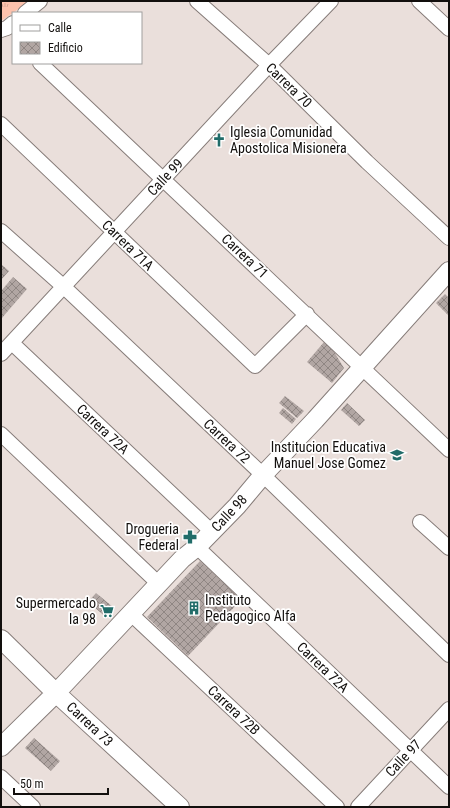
<svg xmlns="http://www.w3.org/2000/svg" width="450" height="808" font-family="'Roboto Condensed',sans-serif">
	<defs>
		<pattern id="park-tufts" width="24" height="20" patternUnits="userSpaceOnUse"><rect width="24" height="20" fill="#fcc2ad"/><path d="M3 7l-1-3M5 7V3M7 7l1-3M15 17l-1-3M17 17v-4M19 17l1-3" fill="none" stroke="#d7a694"/></pattern>
		<pattern id="building-cross-hatch" width="8" height="8" patternUnits="userSpaceOnUse"><rect width="8" height="8" fill="#b1a6a3"/><path d="M0 0l8 8M0 8l8-8" fill="none" stroke="#8f8683"/></pattern>
	</defs>
	<rect width="100%" height="100%" fill="#eadfdb"/>
	<path fill="url(#park-tufts)" d="M 1,1 L 30,1 L 1,21 Z"/>
	<path fill="url(#building-cross-hatch)" d="M 1,264 L 9,271 L 1,280 Z
		M 13,277 L 27,289 L 1,319 L 1,291 Z
		M 445,294 L 449,298 L 449,316 L 436,303 Z
		M 324,342 L 333,350 L 344,368 L 332,383 L 307,362 Z
		M 285,396 L 304,411 L 297,418 L 279,403 Z
		M 347,403 L 365,420 L 359,426 L 341,410 Z
		M 283,408 L 296,419 L 292,424 L 279,413 Z
		M 200,561 L 241,600 L 188,656 L 147,617 Z
		M 96,593 L 113,607 L 106,617 L 88,602 Z
		M 34,738 L 60,761 L 51,771 L 25,748 Z"/>
	<g fill="none" stroke-linecap="round" stroke-linejoin="round">
		<g stroke="#867c79" stroke-width="16">
			<path id="minor" d="M 197,1 L 269,65 L 367,162 L 449,238
				M 419,1 L 449,29
				M 25,13 L 40,1
				M 1,30 L 7,28 L 13,23
				M 40,63 L 449,450
				M 1,124 L 255,366 L 307,314
				M 1,231 L 64,287 L 263,475 L 449,655
				M 12,343 L 211,531
				M 1,354 L 269,65 L 331,1
				M 1,434 L 159,584
				M 420,522 L 449,548
				M 197,547 L 449,787
				M 131,614 L 337,807
				M 1,777 L 33,807
				M 358,807 L 449,709"/>
		</g>
		<g stroke="#867c79" stroke-width="20">
			<path id="tertiary" d="M 1,639 L 56,693 L 180,807
				M 1,747 L 56,693 L 182,559 L 197,547 L 237,506 L 263,475 L 315,420 L 449,271"/>
		</g>
		<use href="#minor" stroke="#fff" stroke-width="14"/>
		<use href="#tertiary" stroke="#fff" stroke-width="18"/>
	</g>
	<defs>
		<g id="church-bare" transform="scale(1.08)"><path d="M-1.2-6h2.4v3.5h3.3v2.4h-3.3V6h-2.4V-.1h-3.3v-2.4h3.3Z" fill="#216c69" stroke="#fff" stroke-width="2.5" paint-order="stroke"/></g>
		<g id="school-bare" transform="scale(1.08)"><path d="M0-5L7-2L0 1L-7-2ZM-4 1L0 2.5L4 1V4Q0 6-4 4Z" fill="#216c69" stroke="#fff" stroke-width="2.5" paint-order="stroke"/></g>
		<g id="pharmacy-bare" transform="scale(1.08)"><path d="M-2-6h4v4h4v4h-4v4h-4v-4h-4v-4h4Z" fill="#216c69" stroke="#fff" stroke-width="2.5" paint-order="stroke"/></g>
		<g id="building-bare" transform="scale(1.08)"><path d="M-4-6H4V6H1V3H-1V6H-4ZM-2.5-4.3h1.7v1.8h-1.7ZM.8-4.3h1.7v1.8H.8ZM-2.5-1h1.7V.8h-1.7ZM.8-1h1.7V.8H.8Z" fill="#216c69" stroke="#fff" stroke-width="2.5" paint-order="stroke"/></g>
		<g id="supermarket-bare" transform="scale(1.08)"><path d="M-6-5.5h2.5l.6 2H6L4.5 2H-2.5L-4.4-4H-6ZM-1.5 3.2a1.3 1.3 0 1 0 .1 0ZM3 3.2a1.3 1.3 0 1 0 .1 0Z" fill="#216c69" stroke="#fff" stroke-width="2.5" paint-order="stroke"/></g>
	</defs>
	<g fill-rule="evenodd">
		<use href="#church-bare" x="219" y="140"/>
		<use href="#school-bare" x="397" y="455"/>
		<use href="#pharmacy-bare" x="190" y="537"/>
		<use href="#building-bare" x="194" y="608"/>
		<use href="#supermarket-bare" x="107" y="611"/>
	</g>
	<g text-anchor="middle" dominant-baseline="central" stroke-width="3.5" stroke-linejoin="round" paint-order="stroke">
		<g font-size="14" fill="#120f0d" stroke="#fff">
			<text transform="translate(289 85) rotate(44)">Carrera 70</text>
			<text transform="translate(165 177) rotate(-47)">Calle 99</text>
			<text transform="translate(128 245) rotate(44)">Carrera 71A</text>
			<text transform="translate(245 256) rotate(43)">Carrera 71</text>
			<text transform="translate(103 429) rotate(43)">Carrera 72A</text>
			<text transform="translate(227 441) rotate(43)">Carrera 72</text>
			<text transform="translate(229 513) rotate(-47)">Calle 98</text>
			<text transform="translate(323 667) rotate(44)">Carrera 72A</text>
			<text transform="translate(234 710) rotate(43)">Carrera 72B</text>
			<text transform="translate(90 724) rotate(43)">Carrera 73</text>
			<text transform="translate(403 758) rotate(-47)">Calle 97</text>
		</g>
		<g font-size="14" fill="#120f0d" stroke="#fff" text-anchor="end">
			<text x="230" y="132" text-anchor="start">Iglesia Comunidad<tspan x="230" dy="16">Apostolica Misionera</tspan></text>
			<text x="386" y="447">Institucion Educativa<tspan x="386" dy="16">Manuel Jose Gomez</tspan></text>
			<text x="179" y="529">Drogueria<tspan x="179" dy="16">Federal</tspan></text>
			<text x="205" y="600" text-anchor="start">Instituto<tspan x="205" dy="16">Pedagogico Alfa</tspan></text>
			<text x="96" y="603">Supermercado<tspan x="96" dy="16">la 98</tspan></text>
		</g>
	</g>
	<rect width="450" height="808" fill="none" stroke="#120f0d" stroke-width="4"/>
	<rect x="12" y="12" width="130" height="52" fill="#ffffff" stroke="#a09f9e"/>
	<rect x="20" y="25" width="20" height="6" fill="#ffffff" stroke="#a09f9e"/>
	<text x="48" y="32" font-size="12" fill="#120f0d">Calle</text>
	<rect x="20" y="42" width="20" height="12" fill="url(#building-cross-hatch)" stroke="#a09f9e"/>
	<text x="48" y="52" font-size="12" fill="#120f0d">Edificio</text>
	<path d="M14 788v6h94v-6" fill="none" stroke="#120f0d" stroke-width="2"/>
	<text x="20" y="788" font-size="12" fill="#120f0d" stroke="#ffffff" stroke-width="3" paint-order="stroke">50 m</text>
</svg>
